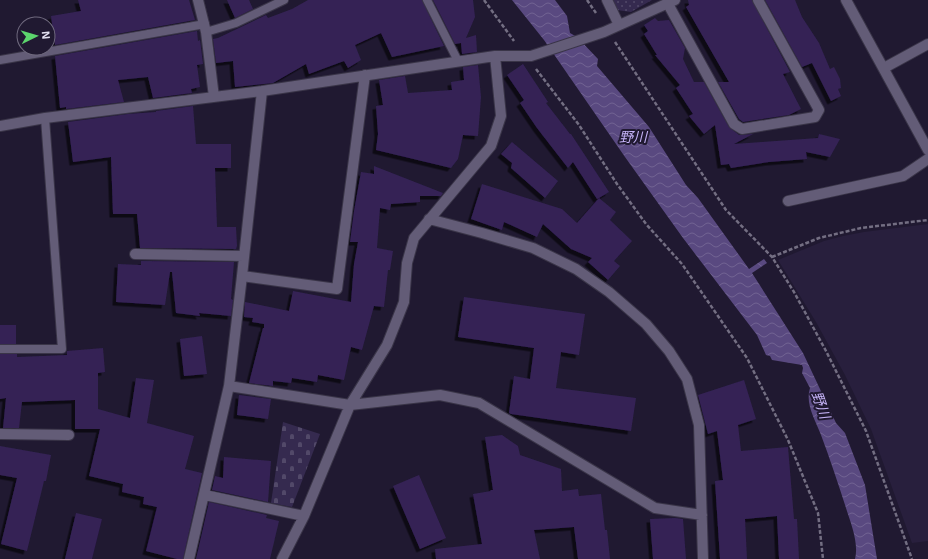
<svg xmlns="http://www.w3.org/2000/svg" width="928" height="559" font-family="Helvetica,'Noto Sans JP',sans-serif">
	<defs>
		<pattern id="green-dots" width="8" height="8" patternUnits="userSpaceOnUse"><rect width="8" height="8" fill="#352a4f"/><path d="M2 2h.1M6 6h.1" fill="none" stroke="#524969" stroke-width="1.8" stroke-linecap="round"/></pattern>
		<pattern id="cemetery-stones" width="16" height="16" patternUnits="userSpaceOnUse"><rect width="16" height="16" fill="#352a4f"/><path d="M2 7V4a2 2 0 0 1 4 0v3zM10 15v-3a2 2 0 0 1 4 0v3z" fill="#524969"/></pattern>
		<pattern id="water-waves" width="16" height="10" patternUnits="userSpaceOnUse"><rect width="16" height="10" fill="#594980"/><path d="M0 5q4-4 8 0t8 0" fill="none" stroke="#716392"/></pattern>
		<filter id="shadow"><feDropShadow dx="-3.5" dy="3.5" stdDeviation="0" flood-color="#0009"/></filter>
	</defs>
	<rect width="100%" height="100%" fill="#201931"/>
	<path fill="#281f3d" d="M 928,224 L 928,541 L 912,543 L 871,429 L 845,375 L 816,322 L 778,260 L 824,241 L 843,236 L 864,232 Z"/>
	<path fill="url(#green-dots)" d="M 613,0 L 652,0 L 631,12 L 617,10 Z"/>
	<path fill="url(#cemetery-stones)" d="M 283,422 L 320,434 L 292,507 L 271,503 Z"/>
	<path fill="url(#water-waves)" d="M 512,0 L 555,0 L 567,16 L 570,33 L 577,37 L 598,59 L 597,66 L 649,127 L 686,185 L 698,198 L 749,269 L 764,259 L 767,263 L 752,273 L 803,353 L 836,423 L 845,433 L 865,485 L 877,559 L 855,559 C 859,543 851,524 846,508 C 838,483 830,459 821,435 C 815,419 805,404 810,388 L 802,373 L 803,368 L 802,365 L 772,360 L 770,356 L 766,355 L 757,335 L 683,238 L 625,157 L 544,40 Z"/>
	<path fill="#342255" filter="url(#shadow)" d="M 78,0 L 189,0 L 195,20 L 55,45 L 51,16 L 81,11 Z
		M 227,0 L 249,0 L 253,9 L 235,18 Z
		M 308,0 L 422,0 L 444,46 L 392,57 L 381,33 L 355,45 L 361,60 L 348,68 L 344,61 L 309,74 L 306,64 L 273,83 L 235,87 L 233,61 L 216,63 L 213,39 L 218,38 L 266,15 L 268,18 L 292,9 Z
		M 433,0 L 473,0 L 475,17 L 466,38 L 476,35 L 477,52 L 462,54 L 461,43 L 455,44 Z
		M 688,0 L 752,0 L 790,72 L 783,74 L 801,109 L 789,115 L 743,122 L 739,119 L 718,82 L 729,82 L 686,7 L 689,5 Z
		M 765,0 L 795,0 L 802,17 L 819,43 L 830,69 L 834,67 L 840,79 L 841,88 L 838,89 L 841,96 L 831,101 L 812,63 L 802,67 Z
		M 655,18 L 658,21 L 669,20 L 685,48 L 683,59 L 694,82 L 704,82 L 729,127 L 739,135 L 753,134 L 734,144 L 818,138 L 819,134 L 840,139 L 830,157 L 806,152 L 807,159 L 769,162 L 731,168 L 729,164 L 721,165 L 715,125 L 704,134 L 689,116 L 693,114 L 676,88 L 680,85 L 655,55 L 657,55 L 644,34 L 648,31 L 644,25 Z
		M 197,31 L 198,41 L 200,40 L 203,64 L 197,65 L 200,87 L 191,89 L 192,93 L 153,98 L 148,77 L 118,80 L 124,102 L 66,109 L 66,107 L 60,108 L 55,56 Z
		M 523,64 L 548,102 L 546,103 L 570,134 L 571,134 L 609,192 L 599,198 L 616,212 L 610,220 L 632,241 L 614,261 L 620,266 L 608,280 L 588,262 L 592,258 L 571,249 L 543,224 L 537,237 L 504,222 L 502,230 L 471,219 L 482,184 L 562,209 L 577,223 L 599,198 L 597,199 L 573,162 L 568,168 L 537,128 L 520,103 L 524,100 L 507,75 Z
		M 478,65 L 481,97 L 478,136 L 463,135 L 458,159 L 451,168 L 376,150 L 378,134 L 376,106 L 383,105 L 379,80 L 405,76 L 408,93 L 452,90 L 451,82 L 464,80 L 463,67 Z
		M 193,106 L 196,144 L 231,144 L 231,168 L 215,168 L 217,227 L 236,227 L 237,246 L 236,249 L 140,248 L 137,214 L 113,214 L 111,157 L 73,162 L 68,122 L 128,114 L 156,112 L 156,111 Z
		M 512,142 L 558,181 L 545,198 L 511,168 L 512,163 L 501,154 Z
		M 374,166 L 443,193 L 441,196 L 420,196 L 420,202 L 391,204 L 390,210 L 380,208 L 377,248 L 393,251 L 390,270 L 388,270 L 384,307 L 374,306 L 362,350 L 351,347 L 344,380 L 318,375 L 317,382 L 292,378 L 291,383 L 273,381 L 273,386 L 249,383 L 263,328 L 264,328 L 264,324 L 252,322 L 253,318 L 244,317 L 245,302 L 289,311 L 293,291 L 351,302 L 354,264 L 358,242 L 350,242 L 354,211 L 361,172 L 374,174 Z
		M 141,261 L 234,262 L 231,299 L 233,300 L 231,316 L 199,313 L 200,316 L 176,313 L 172,272 L 170,272 L 165,305 L 116,302 L 118,264 L 141,265 Z
		M 464,297 L 585,314 L 579,355 L 561,352 L 556,388 L 636,398 L 631,431 L 511,414 L 509,413 L 514,376 L 530,379 L 534,348 L 458,337 Z
		M 0,325 L 16,325 L 16,344 L 0,344 Z
		M 202,336 L 207,374 L 184,376 L 180,339 Z
		M 103,348 L 105,372 L 98,373 L 98,409 L 130,418 L 136,378 L 154,380 L 147,423 L 194,436 L 185,469 L 202,473 L 183,559 L 177,559 L 146,551 L 157,507 L 143,504 L 144,497 L 122,492 L 123,484 L 89,476 L 100,429 L 75,429 L 75,400 L 22,402 L 19,428 L 3,428 L 6,398 L 0,399 L 0,354 L 17,354 L 17,357 L 67,355 L 67,351 Z
		M 744,380 L 756,419 L 738,425 L 741,451 L 788,447 L 794,519 L 797,519 L 799,559 L 779,559 L 777,516 L 745,519 L 747,559 L 720,559 L 715,481 L 723,480 L 717,431 L 708,434 L 698,395 Z
		M 239,395 L 271,399 L 268,419 L 237,415 Z
		M 502,435 L 518,446 L 520,455 L 561,469 L 562,491 L 578,489 L 579,496 L 601,494 L 605,530 L 607,530 L 610,559 L 578,559 L 574,527 L 534,530 L 540,559 L 436,559 L 435,549 L 482,544 L 473,494 L 491,491 L 490,490 L 493,490 L 485,437 Z
		M 0,446 L 51,455 L 46,481 L 44,481 L 27,551 L 1,544 L 17,478 L 0,475 Z
		M 224,457 L 271,461 L 268,502 L 212,490 L 215,476 L 223,478 Z
		M 419,475 L 446,538 L 420,549 L 393,486 Z
		M 209,502 L 267,515 L 266,518 L 279,521 L 270,559 L 196,559 Z
		M 76,513 L 102,519 L 92,559 L 65,559 Z
		M 675,518 L 683,519 L 686,559 L 653,559 L 650,519 Z"/>
	<g fill="none" stroke-linecap="round" stroke-linejoin="round">
		<g stroke="#3a3548" stroke-width="10">
			<path id="service" d="M 427,0 L 458,61
				M 206,32 L 236,23 L 284,0
				M 0,60 L 205,24
				M 0,349 L 62,349 L 45,118"/>
		</g>
		<g stroke="#3a3548" stroke-width="12">
			<path id="minor" d="M 198,0 L 206,32 L 214,97
				M 607,0 L 619,25
				M 846,0 L 928,150
				M 668,4 L 734,124 L 742,129 L 815,117 L 819,110 L 758,0
				M 884,68 L 928,44
				M 0,126 L 45,118 L 262,91 L 495,56 L 531,56 L 604,32 L 675,0
				M 788,201 L 903,176 L 928,159
				M 429,219 L 482,233 L 533,248 L 576,269 L 609,292 L 646,324 L 669,351 L 687,379 L 699,425 L 703,559
				M 135,254 L 244,256
				M 242,276 L 337,289 L 365,75
				M 229,386 L 350,405 L 440,395 L 479,403 L 655,508 L 702,515
				M 0,434 L 69,435
				M 205,495 L 304,516
				M 189,559 L 229,386 L 242,276 L 262,91
				M 282,559 L 304,516 L 350,405 L 387,345 L 404,302 L 407,263 L 414,238 L 491,146 L 501,116 L 495,56"/>
		</g>
		<path stroke="#736e82" stroke-width="2.5" stroke-dasharray="4 2" stroke-linecap="butt" d="M 484,0 L 514,41
			M 587,0 L 596,13
			M 615,42 L 726,210 L 772,257 L 794,292 L 826,351 L 866,431 L 912,559
			M 536,69 L 579,125 L 617,184 L 646,224 L 682,264 L 747,358 L 788,440 L 818,513 L 823,559
			M 772,257 L 819,238 L 861,228 L 928,220"/>
		<use href="#service" stroke="#635c77" stroke-width="8"/>
		<use href="#minor" stroke="#635c77" stroke-width="10"/>
	</g>
	<g text-anchor="middle" dominant-baseline="central" stroke-width="4" stroke-linejoin="round" paint-order="stroke">
		<g font-size="14" font-style="italic" fill="#c4b2f5" stroke="#201931">
			<text x="633" y="137">野川</text>
			<text transform="translate(821 405) rotate(70)">野川</text>
		</g>
	</g>
	<g transform="translate(36 36) rotate(85)"><circle r="19" fill="#201931" stroke="#6f697e"/>
	<path d="M0-3L7 15L0 10L-7 15Z" fill="#5cd56d"/>
	<text y="-6" font-size="11" font-weight="bold" text-anchor="middle" fill="#e5e2f2">N</text>
	</g>
</svg>
